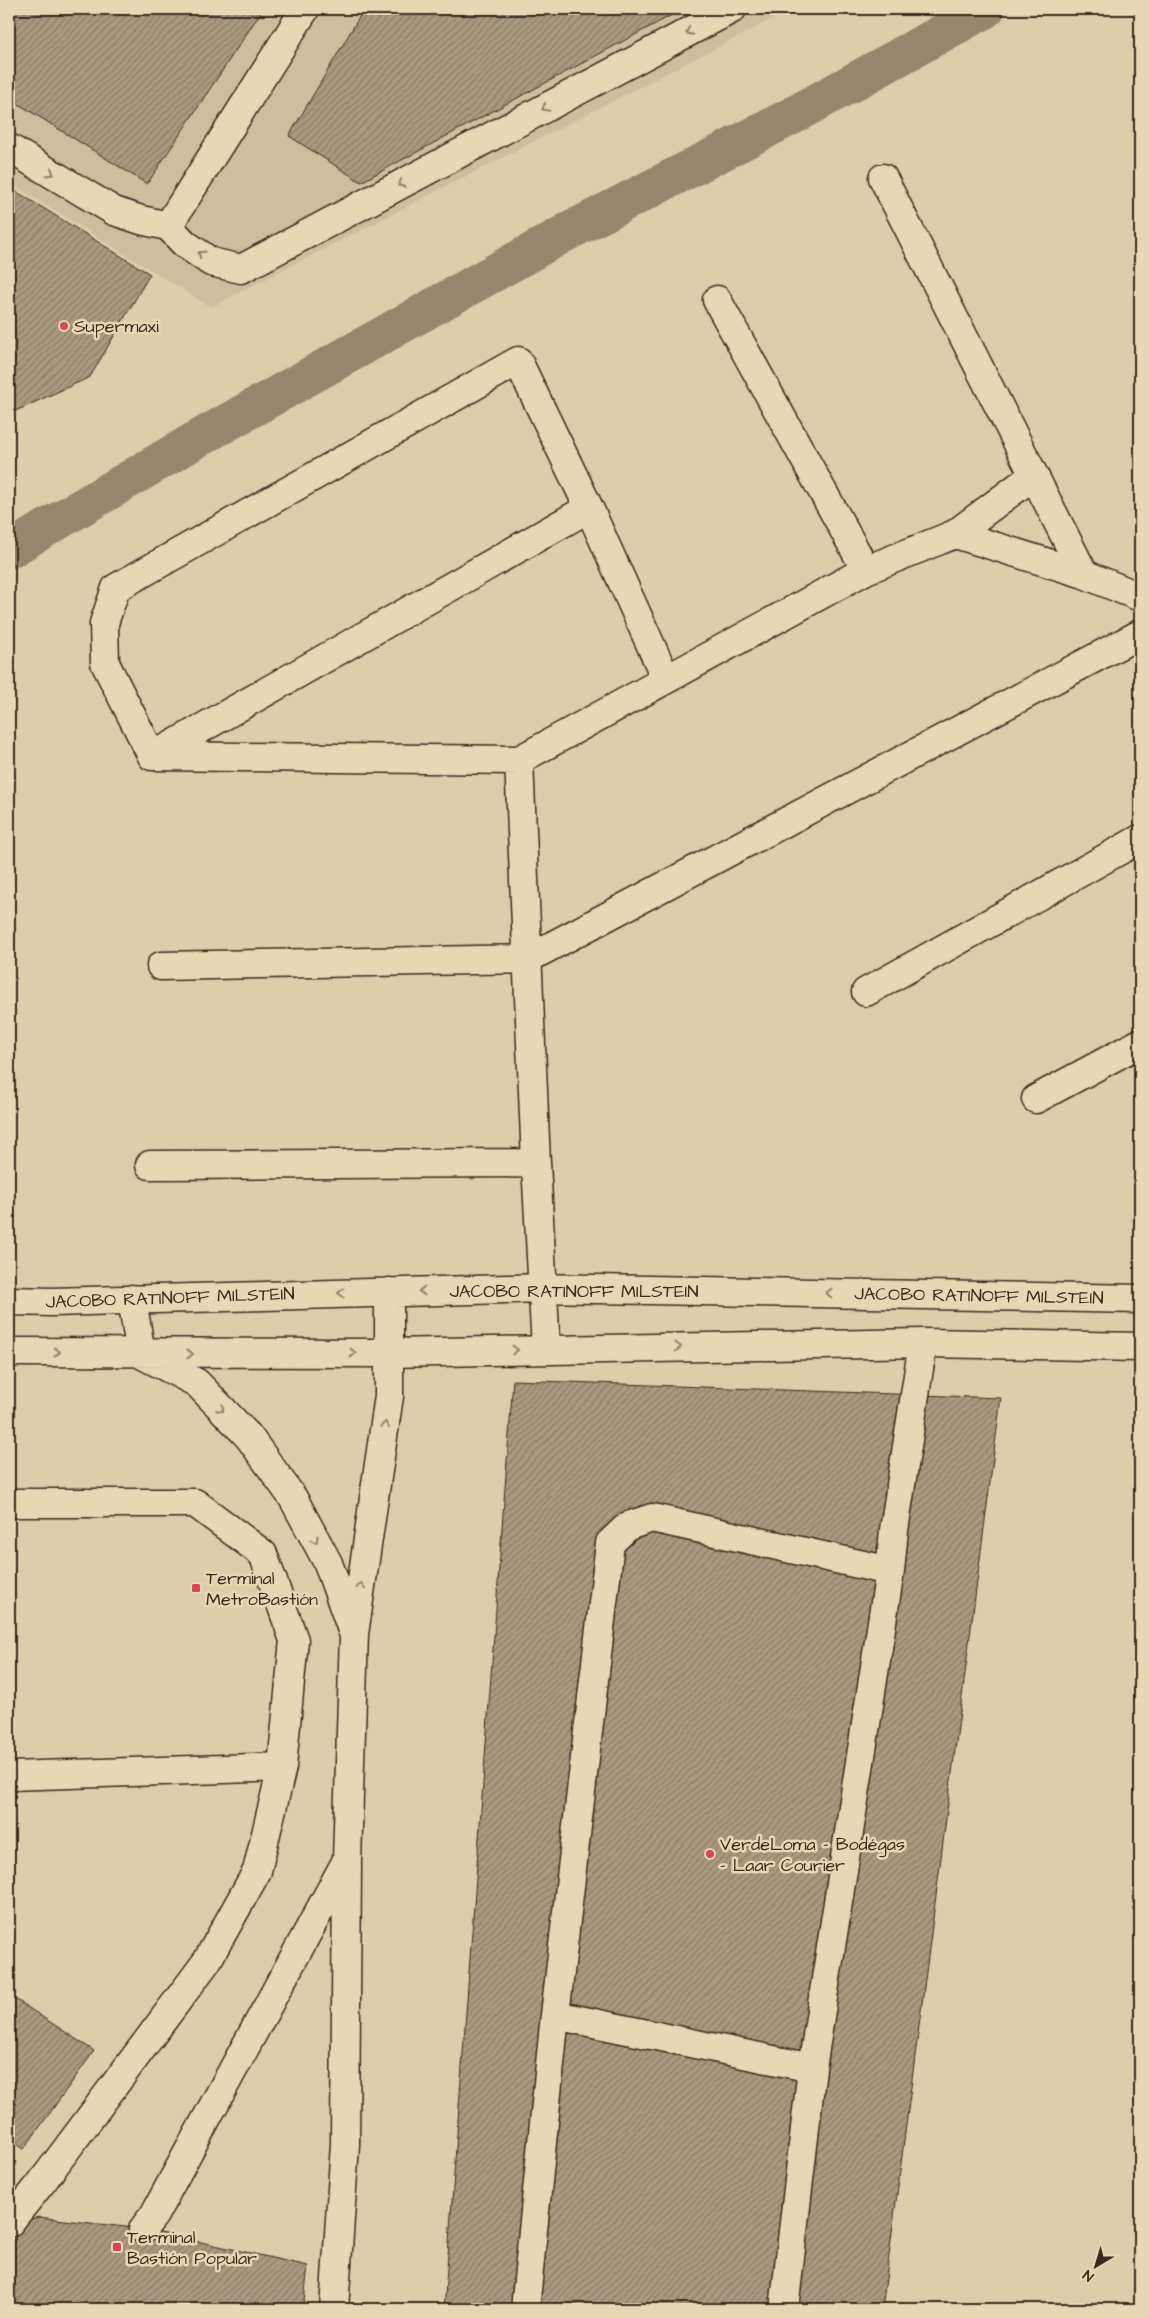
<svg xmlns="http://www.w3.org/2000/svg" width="1149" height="2318" font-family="'Architects Daughter',sans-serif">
	<defs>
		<pattern id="building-hatch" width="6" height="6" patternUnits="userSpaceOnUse" patternTransform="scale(1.25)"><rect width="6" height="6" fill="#ab9980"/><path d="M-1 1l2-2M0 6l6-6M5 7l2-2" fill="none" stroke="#8c7d68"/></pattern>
	</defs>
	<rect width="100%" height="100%" fill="#deccab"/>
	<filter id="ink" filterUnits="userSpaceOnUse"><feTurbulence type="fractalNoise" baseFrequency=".02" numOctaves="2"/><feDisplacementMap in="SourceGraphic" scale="10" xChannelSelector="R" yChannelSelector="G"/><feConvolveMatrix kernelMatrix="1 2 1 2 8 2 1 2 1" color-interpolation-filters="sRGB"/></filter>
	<g filter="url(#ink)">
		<path fill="#cfbd9e" d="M 9,9 L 792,9 L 211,307 L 9,182 Z"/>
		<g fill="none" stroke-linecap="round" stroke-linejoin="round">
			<path stroke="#97856d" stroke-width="38" d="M 9,550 L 194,441 L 567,232 L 790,117 L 986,9"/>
		</g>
		<path fill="url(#building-hatch)" stroke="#3b2a1e" d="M 9,9 L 263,9 L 147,184 L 9,98 Z
			M 364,9 L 683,9 L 361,182 L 289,136 Z
			M 9,187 L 150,274 L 90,377 L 9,414 Z
			M 513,1380 L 1001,1398 L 882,2309 L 444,2309 Z
			M 9,1995 L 94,2051 L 24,2149 L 9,2139 Z
			M 38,2217 L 143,2229 L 308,2266 L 303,2309 L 9,2309 L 9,2227 Z"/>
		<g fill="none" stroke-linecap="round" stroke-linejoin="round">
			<g stroke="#3b2a1e" stroke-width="31">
				<path id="minor" d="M 9,148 L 114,211 L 141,220 L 168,226 L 185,244 L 211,262 L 241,269 L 732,9
					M 883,178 L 1084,574
					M 168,226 L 305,9
					M 717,300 L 866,570
					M 955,534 L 1084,574 L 1140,597
					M 666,679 L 589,508 L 518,361 L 116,588 L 104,623 L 105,663 L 152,756 L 519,760 L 866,570 L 955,534 L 1034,475
					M 153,756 L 589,508
					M 519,760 L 536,1163 L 546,1350
					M 161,966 L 527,959 L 1140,634
					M 866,992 L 1140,839
					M 1036,1099 L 1140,1043
					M 150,1165 L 536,1163
					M 132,1299 L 141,1354 L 197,1383 L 249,1437 L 293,1498 L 328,1563 L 352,1630
					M 9,1301 L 52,1302 L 542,1288 L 1140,1299
					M 9,1352 L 389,1353 L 923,1343 L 1140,1347
					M 9,1503 L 195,1503 L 263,1554 L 294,1640 L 282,1767 L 257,1871 L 207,1961 L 42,2182 L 9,2223
					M 9,1776 L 282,1767
					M 555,2015 L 812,2068
					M 143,2229 L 154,2215 L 347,1860 L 354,1634 L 389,1396 L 389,1292
					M 334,2309 L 345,2144 L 347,1864
					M 525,2309 L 555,2015 L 610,1543 L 628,1526 L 652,1518 L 890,1571
					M 784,2309 L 812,2068 L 890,1571 L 894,1530 L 923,1343"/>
			</g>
			<use href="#minor" stroke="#e9d6b4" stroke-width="28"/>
		</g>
		<defs><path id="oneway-chevron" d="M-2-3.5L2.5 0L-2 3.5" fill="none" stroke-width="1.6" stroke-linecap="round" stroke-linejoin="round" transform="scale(1.25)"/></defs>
		<g stroke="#928069">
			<use href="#oneway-chevron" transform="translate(689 32) rotate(152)"/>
			<use href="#oneway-chevron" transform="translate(545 108) rotate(152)"/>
			<use href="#oneway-chevron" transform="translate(51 173) rotate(31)"/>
			<use href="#oneway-chevron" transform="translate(401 184) rotate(152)"/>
			<use href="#oneway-chevron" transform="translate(201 254) rotate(-145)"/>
			<use href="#oneway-chevron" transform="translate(422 1291) rotate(178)"/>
			<use href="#oneway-chevron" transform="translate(341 1293) rotate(179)"/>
			<use href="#oneway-chevron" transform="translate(829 1293) rotate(-179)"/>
			<use href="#oneway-chevron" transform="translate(678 1347) rotate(-1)"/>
			<use href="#oneway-chevron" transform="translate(515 1350) rotate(-1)"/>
			<use href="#oneway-chevron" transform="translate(57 1352) rotate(1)"/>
			<use href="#oneway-chevron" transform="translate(353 1353)"/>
			<use href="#oneway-chevron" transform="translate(190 1354)"/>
			<use href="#oneway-chevron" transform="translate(221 1409) rotate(46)"/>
			<use href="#oneway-chevron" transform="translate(385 1425) rotate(-82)"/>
			<use href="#oneway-chevron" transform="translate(315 1540) rotate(62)"/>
			<use href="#oneway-chevron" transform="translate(361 1586) rotate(-82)"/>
		</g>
	</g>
	<g fill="#d1495b" stroke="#e9d6b4" stroke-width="2">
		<circle cx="64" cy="326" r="5"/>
		<rect x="191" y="1583" width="10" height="10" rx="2.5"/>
		<circle cx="710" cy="1854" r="5"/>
		<rect x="112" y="2242" width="10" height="10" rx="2.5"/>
	</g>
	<g text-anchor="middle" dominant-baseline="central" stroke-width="5" stroke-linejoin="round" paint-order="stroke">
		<g font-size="18" fill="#3b2a1e" stroke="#e9d6b4" text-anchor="start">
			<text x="74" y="326">Supermaxi</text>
			<text x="206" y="1578">Terminal<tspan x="206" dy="21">MetroBastión</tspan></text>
			<text x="720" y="1844">VerdeLoma - Bodégas<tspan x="720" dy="21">- Laar Courier</tspan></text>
			<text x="127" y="2237">Terminal<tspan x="127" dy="21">Bastión Popular</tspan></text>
		</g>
		<g font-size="18" fill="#3b2a1e" stroke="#e9d6b4">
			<text x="574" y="1291">JACOBO RATINOFF MILSTEIN</text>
			<text transform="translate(979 1296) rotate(1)">JACOBO RATINOFF MILSTEIN</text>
			<text transform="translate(170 1298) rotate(-2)">JACOBO RATINOFF MILSTEIN</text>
		</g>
	</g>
	<rect width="1149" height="2318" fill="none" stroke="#e9d6b4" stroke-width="30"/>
	<rect x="15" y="15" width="1119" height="2288" fill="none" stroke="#3b2a1e" stroke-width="2" filter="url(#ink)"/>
	<g transform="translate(1096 2266) rotate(218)" stroke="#e9d6b4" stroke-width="4" paint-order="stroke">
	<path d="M0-4L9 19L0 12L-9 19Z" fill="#3b2a1e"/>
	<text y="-8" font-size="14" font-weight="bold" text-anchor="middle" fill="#3b2a1e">N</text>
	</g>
</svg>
